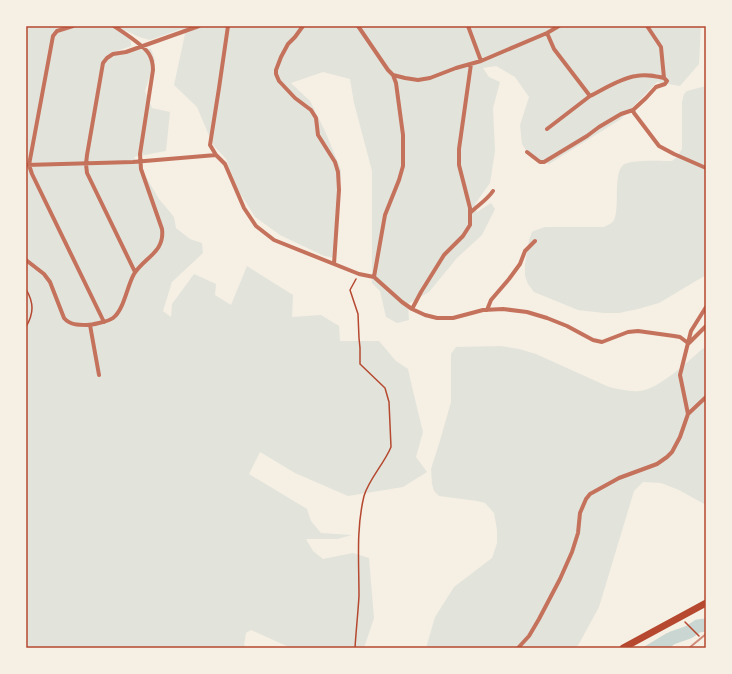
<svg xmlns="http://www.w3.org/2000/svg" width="732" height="674" font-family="Jost,sans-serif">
	<rect width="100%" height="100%" fill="#f6efe4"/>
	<path fill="#e2e4dc" d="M 26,26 L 701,26 L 699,64 L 680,86 L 657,82 L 621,119 L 549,164 L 531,158 L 522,144 L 520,125 L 529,97 L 515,77 L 496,66 L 483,68 L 489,77 L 500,82 L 493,108 L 495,151 L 490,183 L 475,204 L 477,212 L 491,203 L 495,209 L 482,235 L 457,258 L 429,292 L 408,304 L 409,320 L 397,323 L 386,317 L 380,291 L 372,283 L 372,171 L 354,103 L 350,79 L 323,72 L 291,83 L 310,101 L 325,131 L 341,170 L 336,258 L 324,256 L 280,235 L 255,217 L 238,190 L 226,159 L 213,145 L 197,107 L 174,85 L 185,34 L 182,29 L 150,40 L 139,37 L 125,30 L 131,42 L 131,46 L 117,51 L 116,55 L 141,48 L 151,49 L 155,60 L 145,91 L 152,108 L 170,112 L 166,151 L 134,157 L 159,199 L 174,217 L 176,228 L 190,239 L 202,243 L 203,253 L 172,282 L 163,311 L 171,317 L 172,304 L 194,274 L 216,284 L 215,295 L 231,305 L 247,266 L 293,295 L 292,317 L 321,315 L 339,326 L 340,341 L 379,341 L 396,361 L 408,369 L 413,391 L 423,432 L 416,457 L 427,472 L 403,487 L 348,496 L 295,473 L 260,452 L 249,474 L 307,509 L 311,521 L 321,533 L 352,535 L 337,539 L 306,539 L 313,551 L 323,559 L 353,553 L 369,558 L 374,618 L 364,648 L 291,648 L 251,630 L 246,633 L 244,645 L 249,648 L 26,648 Z
		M 706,86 L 706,275 L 659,303 L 638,309 L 619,313 L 604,313 L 578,310 L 534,292 L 528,284 L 525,276 L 525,264 L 529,240 L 532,232 L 536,230 L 545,227 L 604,227 C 607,225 612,224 614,220 C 620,208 613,174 623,165 C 631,159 661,161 672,161 L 677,157 L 682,149 L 682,102 L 684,94 L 687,91 Z
		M 501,346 L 519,349 L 536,354 L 609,387 C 619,389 630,392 640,391 C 660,389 690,359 706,346 L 706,505 L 679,490 L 661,483 L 643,482 L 634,491 L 599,607 L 580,642 L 576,648 L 426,648 L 435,617 L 454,587 L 492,558 L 497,543 L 497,530 L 494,513 L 485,503 L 477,501 L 439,496 L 434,491 L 432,484 L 431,469 L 439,444 L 451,402 L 451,354 L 456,347 Z"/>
	<path fill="#c9d6d2" d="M 687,630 L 688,631 L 691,630 L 692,630 L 690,633 L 673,639 L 674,644 L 669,648 L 642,648 L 667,633 L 670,633 L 672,637 L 677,633 Z"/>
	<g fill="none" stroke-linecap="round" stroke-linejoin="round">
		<path stroke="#c9d6d2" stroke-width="13" d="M 657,648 L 672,638 L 689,632 L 698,626 L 706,625"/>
		<path stroke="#b5482f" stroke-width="1.5" d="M 26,289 C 34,303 34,313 26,327
			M 685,622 L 699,636
			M 355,648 C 356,631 358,613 359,596 C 359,562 356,529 364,496 C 369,479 384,464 391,447 L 389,402 L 385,388 L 360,364 L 360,348 L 359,338 L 358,314 L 350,290 L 356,279"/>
		<path stroke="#c5725c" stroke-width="4" d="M 73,26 L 57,31 L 53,36 L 29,165 L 32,174 L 104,322
			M 228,26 L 219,88 L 210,145 L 216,155 L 225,164 L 244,208 L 256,226 L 274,240 L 359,274 L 374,277 L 402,302 L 412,309 L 425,315 L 437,318 L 453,318 L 483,310 L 503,309 L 527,312 L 547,318 L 567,326 L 593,340 L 602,342 L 628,332 L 638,331 L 674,336 L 680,337 L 688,343
			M 303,26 L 295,37 L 288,44 L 281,57 L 276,70 L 276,74 L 279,81 L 295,98 L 311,110 L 316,118 L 318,135 L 335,162 L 338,172 L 339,190 L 334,264
			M 358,26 L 388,70 L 393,75 L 405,78 L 418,80 L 430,78 L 456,68 L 481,61 L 547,33 L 559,26
			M 468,26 L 481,61
			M 547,33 L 554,49 L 590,96 C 604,89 621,78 636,76 C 646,74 655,76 664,78 L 661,47 L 647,26
			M 664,78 L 667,81 L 665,84 L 656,87 L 646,98 L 633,110 L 634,113 L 659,146 L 674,154 L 706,168
			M 547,129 L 590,96
			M 527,152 L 540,162 L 544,162 L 587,136 L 599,127 L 621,114 L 633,110
			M 26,165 L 133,162 L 216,155
			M 470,213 C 478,205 487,200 493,191
			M 26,260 L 44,274 L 50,282 L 64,318 C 70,325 78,325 87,325 C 91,325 95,324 99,323 C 103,322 109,321 113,318 C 124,310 127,286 134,274 C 145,257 165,252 162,229 L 141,169 L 140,154 L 153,70 C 153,64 152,59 149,54 C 144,45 124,33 114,26
			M 135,272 L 87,173 L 86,164 L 87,155 L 103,63 L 107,58 L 113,54 L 126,52 L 199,26
			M 374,277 L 385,215 L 399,180 L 403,166 L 403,135 L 396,83 L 393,75
			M 412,309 L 421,292 L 444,255 L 463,236 L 470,225 L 470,208 L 459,165 L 459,149 L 471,64
			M 487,310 L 491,300 L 509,279 L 520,264 L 525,251 L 535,241
			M 90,325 L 99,375
			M 689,343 L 706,326
			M 688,414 L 680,375 L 691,331 L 706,307
			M 518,648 L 529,636 L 539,619 L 560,579 L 572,552 L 578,533 L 580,513 L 586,499 L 590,494 L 610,483 L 619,478 L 657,464 L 667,457 L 672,452 L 680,437 L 688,414 L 706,397"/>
		<path stroke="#b5482f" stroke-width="7" d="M 623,648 L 706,603"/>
		<path stroke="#cf8b77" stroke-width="2" d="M 689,648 L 706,634"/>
	</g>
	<rect width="732" height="674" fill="none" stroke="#f6efe4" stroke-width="54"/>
	<rect x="27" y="27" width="678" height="620" fill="none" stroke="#b5482f" stroke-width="1.5"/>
</svg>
